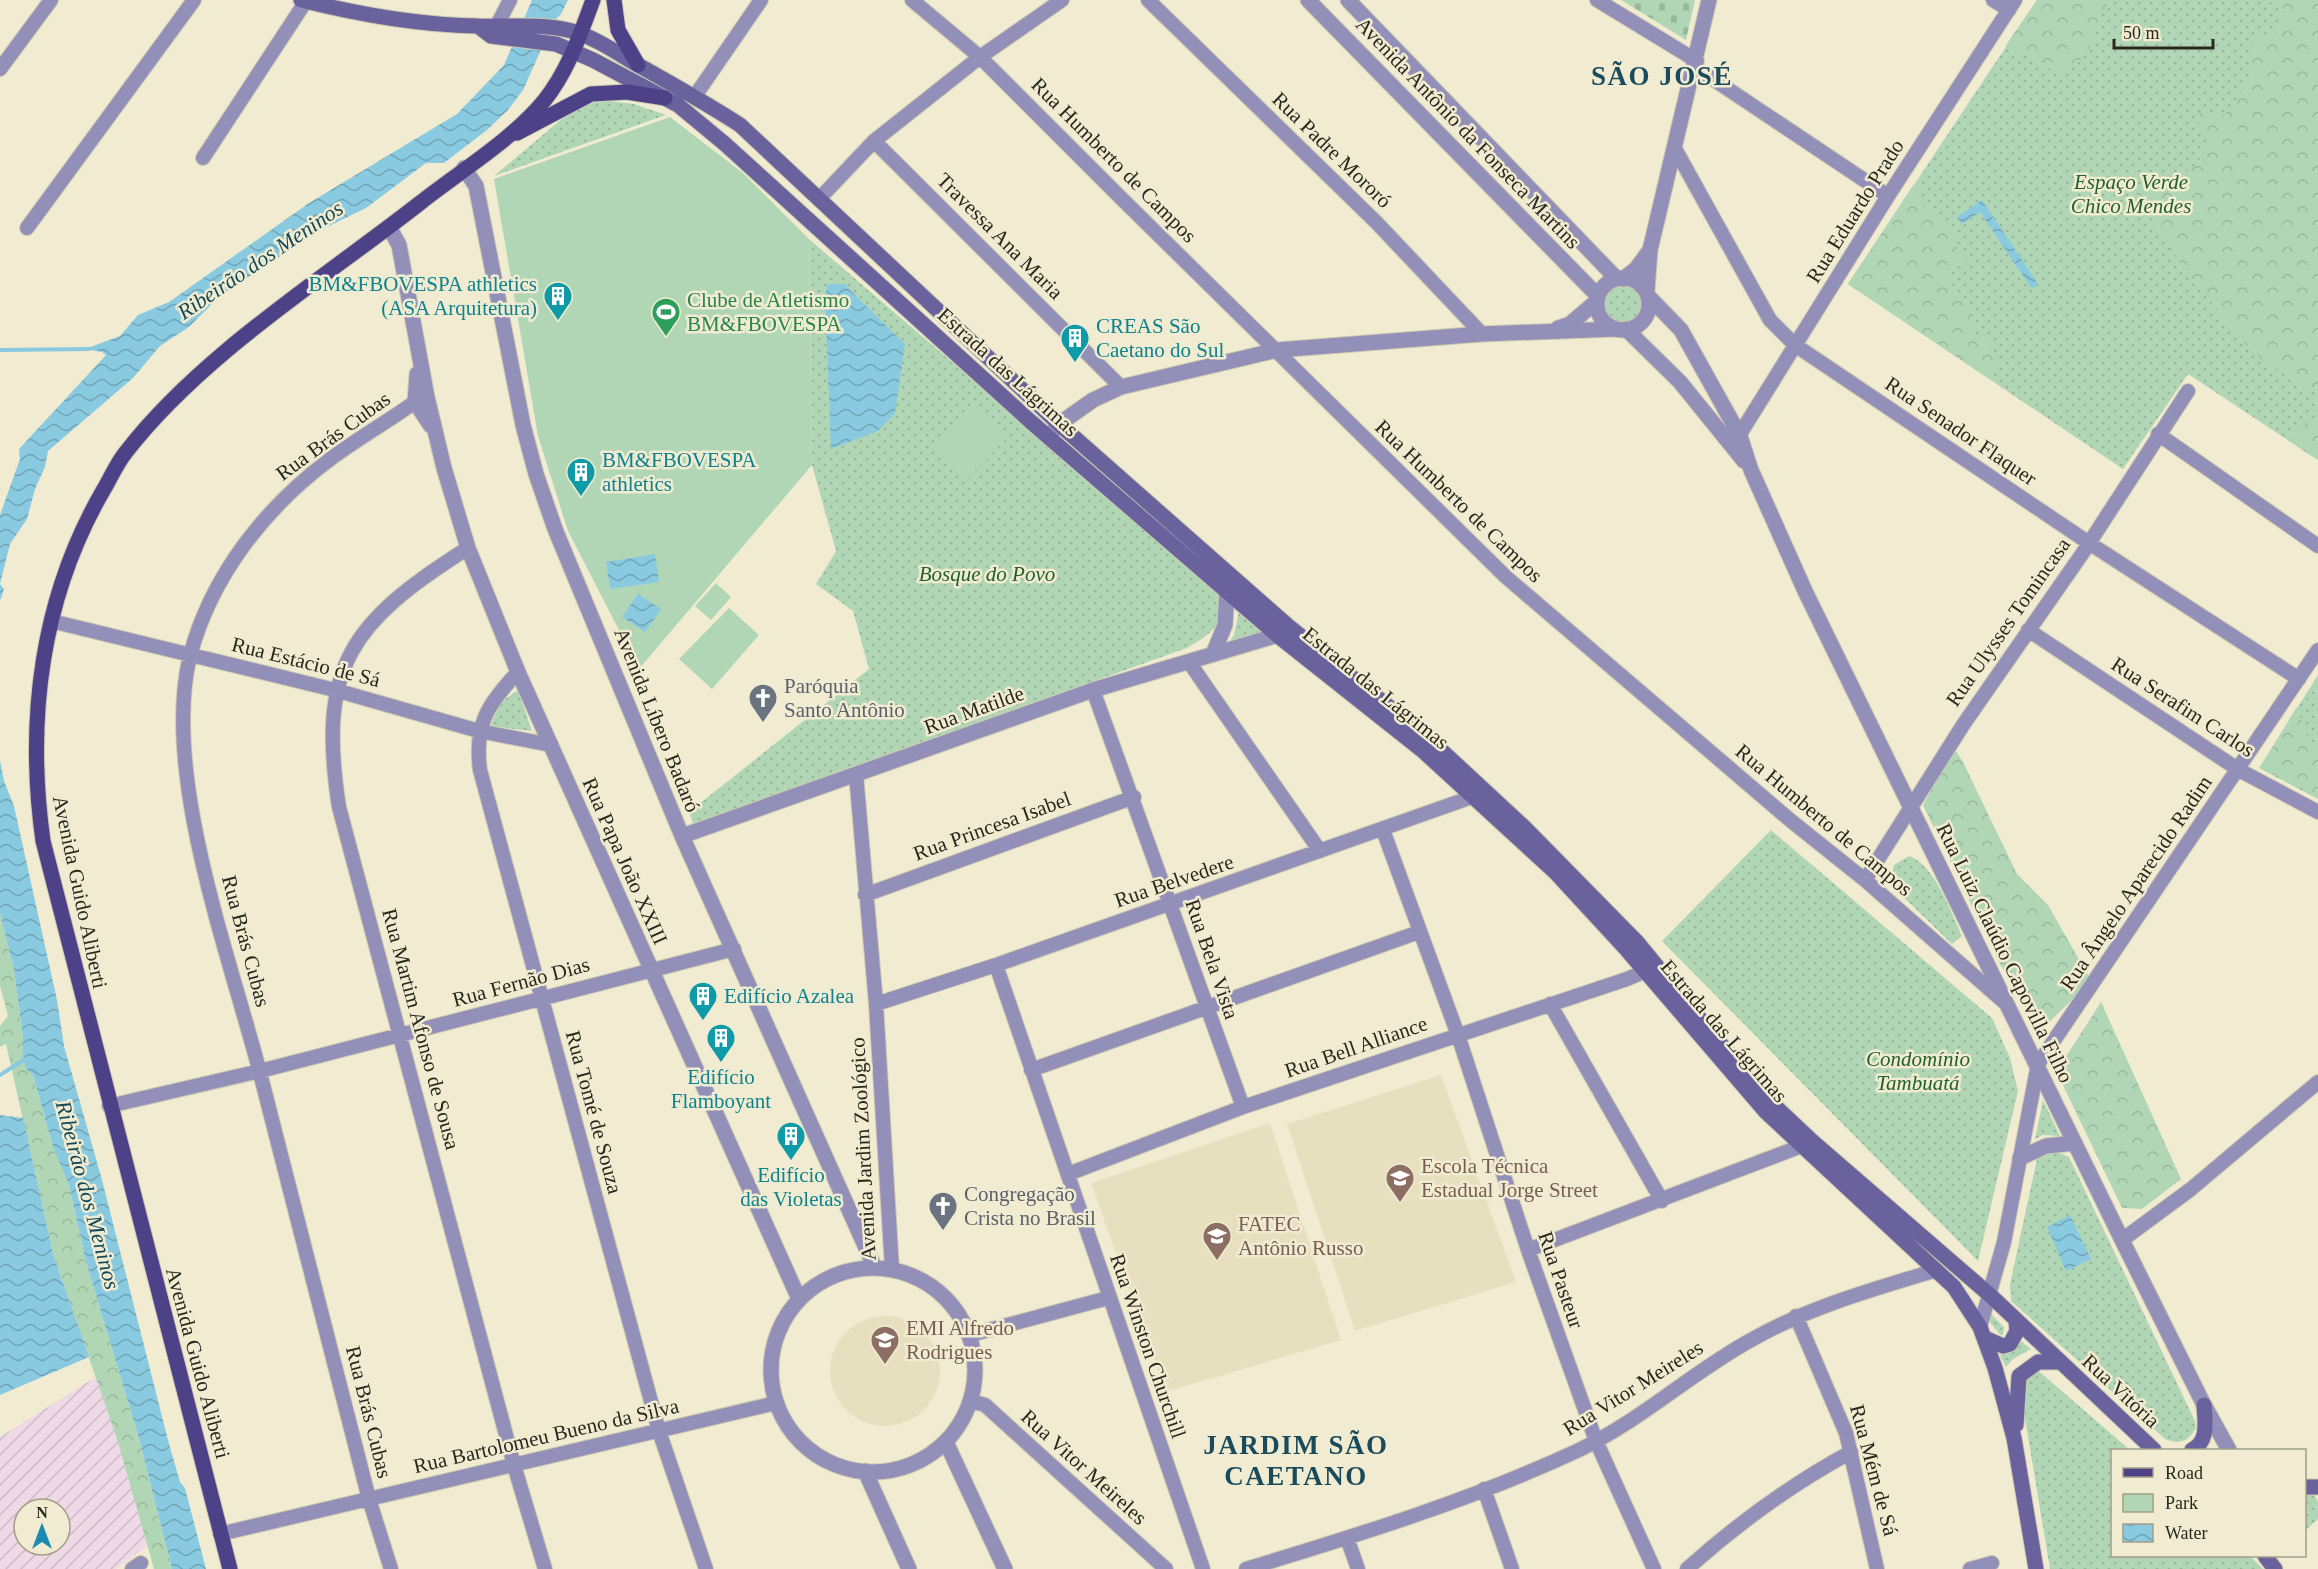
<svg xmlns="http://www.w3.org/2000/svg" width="2318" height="1569" font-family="'Times New Roman',serif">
	<defs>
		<pattern id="industrial-furrows" width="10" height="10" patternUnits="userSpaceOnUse" patternTransform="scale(1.5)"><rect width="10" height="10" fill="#f0d9e6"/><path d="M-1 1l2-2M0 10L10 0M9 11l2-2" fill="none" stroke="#cebac5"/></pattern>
		<pattern id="green-dots" width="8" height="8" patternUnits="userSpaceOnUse" patternTransform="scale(1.5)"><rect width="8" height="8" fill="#b1d6b5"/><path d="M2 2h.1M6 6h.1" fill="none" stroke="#98b89b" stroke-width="1.8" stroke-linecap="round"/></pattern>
		<pattern id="forest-crowns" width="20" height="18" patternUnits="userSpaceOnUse" patternTransform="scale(1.5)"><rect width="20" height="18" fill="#b1d6b5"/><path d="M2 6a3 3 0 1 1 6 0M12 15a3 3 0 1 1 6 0" fill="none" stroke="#98b89b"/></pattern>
		<pattern id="cemetery-stones" width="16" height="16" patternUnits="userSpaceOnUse" patternTransform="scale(1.5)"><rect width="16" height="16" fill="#b1d6b5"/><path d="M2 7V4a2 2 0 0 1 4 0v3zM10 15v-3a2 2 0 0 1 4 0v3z" fill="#98b89b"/></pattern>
		<pattern id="water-waves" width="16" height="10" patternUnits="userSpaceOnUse" patternTransform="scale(1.5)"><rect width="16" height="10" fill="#89cae1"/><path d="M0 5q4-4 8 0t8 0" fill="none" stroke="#70a4b6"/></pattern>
	</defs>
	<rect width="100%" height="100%" fill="#f1ecd1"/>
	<path fill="#e7e0bf" d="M 1441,1075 L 1516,1282 L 1355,1331 L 1287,1124 Z
		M 1270,1123 L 1341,1340 L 1165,1392 L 1091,1183 Z
		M830 1371a55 55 0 1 1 110 0a55 55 0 1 1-110 0Z"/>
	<path fill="url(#industrial-furrows)" fill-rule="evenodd" d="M 99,1375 L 154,1541 L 116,1569 L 0,1569 L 0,1437 ZM 24,1509 L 60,1509 L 60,1545 L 24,1545 Z"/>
	<path fill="url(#green-dots)" d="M 2037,0 L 2318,0 L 2318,460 L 2188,374 L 2123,469 L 1848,284 Z
		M 601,100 L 634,104 L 666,115 L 494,176 L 576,107 Z
		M 809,239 L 1222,594 C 1222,627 1214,632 1187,648 L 693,824 L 689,812 L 869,669 L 853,611 L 816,584 L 836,551 L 812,465 Z
		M1603 304a20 20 0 1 1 40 0a20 20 0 1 1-40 0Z
		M 1239,611 L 1264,632 L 1228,644 L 1234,635 Z
		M 2318,675 L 2318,799 L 2259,768 Z
		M 518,690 L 532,731 L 490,726 L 501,702 Z
		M 1771,830 L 1992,1018 L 2010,1058 L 2018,1091 L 1978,1261 L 1662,941 Z
		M 1909,856 C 1934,864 1951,912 1962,936 L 1952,944 L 1893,887 L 1890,880 L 1894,865 Z
		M 2043,1100 L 2060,1136 L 2043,1135 L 2035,1139 Z
		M 2055,1151 L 2069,1157 L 2195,1421 L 2196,1428 C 2188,1442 2180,1445 2165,1439 L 2011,1301 L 2010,1284 L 2037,1159 L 2048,1152 Z
		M 1988,1311 L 2004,1327 L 2003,1335 L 2000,1335 L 1986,1317 Z
		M 2021,1341 L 2031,1349 L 2013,1359 L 2006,1367 L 2000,1355 L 2014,1349 Z
		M 2034,1367 L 2130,1450 L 2112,1450 L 2112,1556 L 2250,1556 L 2263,1569 L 2050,1569 L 2019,1382 Z
		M 2305,1495 L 2314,1495 L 2318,1502 L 2318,1519 L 2305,1531 Z"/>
	<path fill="url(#forest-crowns)" d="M 2037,0 L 2109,0 C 2094,27 2093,66 2057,73 L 2006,45 Z
		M 2263,0 L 2318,1 L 2318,395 L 2263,360 L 2247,346 L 2183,268 L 2132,187 L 2147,186 L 2152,193 L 2159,193 L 2194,166 L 2213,142 L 2199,127 L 2199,112 L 2224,116 C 2248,85 2252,77 2253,37 L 2277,37 L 2276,32 L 2283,6 Z
		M 1914,184 L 1921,192 L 1922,206 L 1955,228 L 1957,235 L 1952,239 L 1969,266 L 1950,267 L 1948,281 C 1964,297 1976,311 1976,335 L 1990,340 L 1990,355 L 1997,361 L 1988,378 L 1848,284 Z
		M 2318,417 L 2318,460 L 2295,445 L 2289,431 Z
		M 2301,706 L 2300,716 L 2310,745 L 2318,746 L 2318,796 L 2273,774 L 2262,765 L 2296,708 Z
		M 1954,748 L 1963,762 L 2017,874 L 2048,905 L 2089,977 L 2078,994 L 2039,1032 L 2000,964 L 1923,805 Z
		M 0,913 L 14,970 L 23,1037 L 23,1061 L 27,1069 L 33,1075 L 53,1147 L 69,1185 L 86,1262 L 138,1435 L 172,1569 L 154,1569 L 118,1442 L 53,1254 L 6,1044 L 0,1047 L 0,1026 L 8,1016 L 0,986 Z
		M 2101,1002 L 2181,1179 L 2142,1209 L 2122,1208 L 2058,1075 L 2060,1066 Z"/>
	<path fill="url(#cemetery-stones)" d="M 1621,0 L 1695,0 L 1686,40 Z"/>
	<path fill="#b1d6b5" d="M 670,117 L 743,173 L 809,239 L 812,465 L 639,669 L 568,531 L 538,436 L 494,179 Z
		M 972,403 L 1008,437 L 969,478 L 933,445 Z
		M 716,583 L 731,597 L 711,620 L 695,606 Z
		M 729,608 L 759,635 L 712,689 L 679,659 Z"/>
	<path fill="url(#water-waves)" d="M 532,0 L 568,0 L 561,14 L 554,21 L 523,90 L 508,110 L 487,130 L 444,163 L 426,163 L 366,208 L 321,230 L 221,295 L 189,327 L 160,346 L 133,378 L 48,451 L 45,467 L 35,489 L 27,519 L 10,544 L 0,584 L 4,589 L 0,601 L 0,515 L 20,459 L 19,449 L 106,355 L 102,352 L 85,349 L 120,336 L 138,315 L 169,302 L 309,203 L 457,114 L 504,65 Z
		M 1982,200 L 2038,284 L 2032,289 L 1980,212 L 1962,224 L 1957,217 Z
		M 828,284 L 844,284 L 905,344 L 895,413 L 878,431 L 831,449 L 825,295 Z
		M 655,554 L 659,582 L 610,589 L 606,562 Z
		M 638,594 L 661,609 L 645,632 L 622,617 Z
		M 0,760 L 4,781 L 14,806 L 57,1000 L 64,1046 L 102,1180 L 169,1444 L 180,1482 L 185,1488 L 206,1569 L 172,1569 L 138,1435 L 86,1262 L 69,1185 L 53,1147 L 33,1075 L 27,1070 L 23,1061 L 23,1037 L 14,970 L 0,913 Z
		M 0,1115 L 23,1118 L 53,1254 L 89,1357 L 0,1395 Z
		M 2070,1215 L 2091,1259 L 2066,1271 L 2047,1227 Z"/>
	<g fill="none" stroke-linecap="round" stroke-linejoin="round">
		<path stroke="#89cae1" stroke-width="4" d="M 0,350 L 89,349
			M 0,1075 L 25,1059"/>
		<g stroke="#cdc9b1" stroke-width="16">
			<path id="minor" d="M 912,0 L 980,57 L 1121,198 L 1506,577 L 1790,820 L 1865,880 L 2004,1002
				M 1148,0 L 1376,222 L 1482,334
				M 1597,0 L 1697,61
				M 1993,0 L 2009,10
				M 493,33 L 510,0
				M 1695,67 L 1888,196
				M 0,69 L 51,0
				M 695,96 L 761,0
				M 874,141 L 1121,387
				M 1674,147 L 1770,320 L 1795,345 L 2089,543 L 2299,679
				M 203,158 L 306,1
				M 819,199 L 874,141 L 980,57 L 1062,0
				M 27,228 L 194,0
				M 2158,434 L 2318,546
				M 1735,442 L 1888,196 L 2015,0
				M 468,548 C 351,622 317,666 339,807 L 514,1465 L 545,1569
				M 51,621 L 335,690 L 479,731 L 551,745
				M 2028,630 L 2239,770 L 2318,812
				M 1189,662 L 1320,851
				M 518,672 C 488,704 474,724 480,770 L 659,1431 L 706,1569
				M 1093,690 L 1243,1107
				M 856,774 L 876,1004 L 892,1269
				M 1383,830 L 1458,1035 L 1528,1250 L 1596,1441 L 1654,1569
				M 1865,880 L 1963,725 L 2082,554 L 2188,391
				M 865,895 L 1134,797
				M 996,965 L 1203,1569
				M 876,1004 L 996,965 L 1472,797 L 1482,791
				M 1550,1004 L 1662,1201
				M 1031,1070 L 1419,932
				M 109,1106 L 260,1071 L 734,949
				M 1068,1174 L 1243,1107 L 1627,979 L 1655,967
				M 2122,1240 L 2191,1189 L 2318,1082
				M 1528,1250 L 1812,1142
				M 1796,1316 L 1846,1433 L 1877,1569
				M 1980,1327 L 2004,1242 L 2038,1064 L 2318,650
				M 970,1335 L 1108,1298
				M 971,1401 L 985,1405 L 1166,1569
				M 1484,1489 L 1512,1569
				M 220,1534 L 776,1403
				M 1347,1538 L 1358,1569
				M 132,1569 L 141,1563
				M 391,1569 L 369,1499 C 333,1357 297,1215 260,1073 C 230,957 161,773 190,656 C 211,576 265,508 329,460 C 357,439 387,422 415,402
				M 1246,1569 C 1358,1535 1472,1500 1579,1450 C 1640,1421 1691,1373 1751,1340 C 1809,1307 1874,1289 1937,1270
				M 1687,1569 C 1737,1524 1792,1484 1851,1452
				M 1970,1569 L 1992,1563"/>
		</g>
		<g stroke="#cdc9b1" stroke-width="17">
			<path id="tertiary" d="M 1308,0 L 1598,296
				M 1348,0 L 1617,279
				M 464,168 L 476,186 L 523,425 L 536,474 L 555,529 L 682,836 L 875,1268
				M 389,227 L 399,245 L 427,397 L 444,468 L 468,548 L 518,672 L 799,1299
				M1597 304a26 26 0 1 1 52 0a26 26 0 1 1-52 0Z
				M 1623,279 L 1636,269 L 1650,250
				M 1647,291 L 1650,250 L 1709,0
				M 1649,297 L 1681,330 L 1740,436 L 1751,470 L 1805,591 L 2122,1240 L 2204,1405 L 2229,1450
				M 1558,328 L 1570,324 L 1597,301
				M 1626,329 L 1680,382 L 1744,461
				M 417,374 L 415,402 L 431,426
				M 1051,434 L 1059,424 L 1093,400 L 1121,387 L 1277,350 L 1482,334 L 1616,329
				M 1213,654 L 1225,625 L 1227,591
				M 682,836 L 1093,690 L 1288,632
				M 2020,1158 L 2046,1146 L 2075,1143
				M771 1370a102 102 0 1 1 204 0a102 102 0 1 1-204 0Z
				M 946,1442 L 1005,1569
				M 865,1471 L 909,1569"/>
		</g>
		<g stroke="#cdc9b1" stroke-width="17">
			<path id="secondary" d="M 301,0 C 357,14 418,25 477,26 C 508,27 542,23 572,31 C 596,38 617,53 638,65 C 672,84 706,103 740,125 L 1059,424 L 1287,625 L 1429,739 L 1524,827 L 1637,942 L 1761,1093 L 1813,1142 L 1991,1296 L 2154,1450
				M 478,26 L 491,36 L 556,44 L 593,60 L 678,105 L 725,144 L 1031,422 L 1277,635 L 1422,750 L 1555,872 L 1627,950 L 1766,1112 L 1954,1287 L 1980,1327 L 1995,1368 L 2014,1438 L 2036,1569
				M 1985,1338 L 2003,1346 L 2010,1344 L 2017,1331 L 2016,1320
				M 2016,1425 L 2019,1376 L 2038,1362 L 2060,1362
				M 2192,1450 C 2209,1441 2205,1422 2204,1405
				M 2304,1487 L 2318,1487
				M 2265,1556 L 2275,1569"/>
		</g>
		<g stroke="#cdc9b1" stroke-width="17">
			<path id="primary" d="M 614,0 L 618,30 L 638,65
				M 517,133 L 591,94 L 627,92 L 665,98
				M 230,1569 L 43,841 C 26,719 41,597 104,489 C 111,477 117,463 126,452 C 201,355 323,279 420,203 C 459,172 512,140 544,101 C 568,71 580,35 593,0"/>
		</g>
		<use href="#minor" stroke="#928fb8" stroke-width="14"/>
		<use href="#tertiary" stroke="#928fb8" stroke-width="15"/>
		<use href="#secondary" stroke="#69629c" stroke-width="15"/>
		<use href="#primary" stroke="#4d4188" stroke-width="15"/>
	</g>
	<defs>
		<g id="building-pin" transform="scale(1.5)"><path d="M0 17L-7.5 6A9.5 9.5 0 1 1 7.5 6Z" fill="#0f9aa8" stroke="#f1ecd1"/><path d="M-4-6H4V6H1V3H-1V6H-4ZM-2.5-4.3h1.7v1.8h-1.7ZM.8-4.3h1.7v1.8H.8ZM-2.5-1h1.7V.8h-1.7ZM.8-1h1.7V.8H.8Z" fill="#fff"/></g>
		<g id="stadium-pin" transform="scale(1.5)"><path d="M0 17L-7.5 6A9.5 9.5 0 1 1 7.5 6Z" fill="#2e9e5b" stroke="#f1ecd1"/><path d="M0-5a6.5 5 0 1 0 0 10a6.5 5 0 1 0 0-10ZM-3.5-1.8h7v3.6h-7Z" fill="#fff"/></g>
		<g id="church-pin" transform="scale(1.5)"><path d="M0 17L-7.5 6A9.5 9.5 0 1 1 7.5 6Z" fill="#6b7280" stroke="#f1ecd1"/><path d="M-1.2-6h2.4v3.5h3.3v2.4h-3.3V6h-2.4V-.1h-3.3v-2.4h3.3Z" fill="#fff"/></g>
		<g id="university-pin" transform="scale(1.5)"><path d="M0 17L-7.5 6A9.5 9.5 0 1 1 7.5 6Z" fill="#8d6e63" stroke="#f1ecd1"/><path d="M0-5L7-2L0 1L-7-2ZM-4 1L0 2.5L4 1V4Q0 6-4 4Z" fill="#fff"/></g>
		<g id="school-pin" transform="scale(1.5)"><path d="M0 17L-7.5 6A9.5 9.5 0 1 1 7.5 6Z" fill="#8d6e63" stroke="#f1ecd1"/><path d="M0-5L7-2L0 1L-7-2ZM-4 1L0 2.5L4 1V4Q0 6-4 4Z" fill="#fff"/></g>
	</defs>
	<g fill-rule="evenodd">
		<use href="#building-pin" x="558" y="296"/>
		<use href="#stadium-pin" x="666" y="312"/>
		<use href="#building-pin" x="1075" y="338"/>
		<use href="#building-pin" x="581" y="472"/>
		<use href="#church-pin" x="763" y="698"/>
		<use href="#building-pin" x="703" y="996"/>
		<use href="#building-pin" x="721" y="1038"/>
		<use href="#building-pin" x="791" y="1136"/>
		<use href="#university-pin" x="1400" y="1178"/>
		<use href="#church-pin" x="943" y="1206"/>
		<use href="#university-pin" x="1217" y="1236"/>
		<use href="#school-pin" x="885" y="1340"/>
	</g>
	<g text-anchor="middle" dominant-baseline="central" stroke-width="5" stroke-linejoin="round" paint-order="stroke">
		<g font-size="21" fill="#2a281e" stroke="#f1ecd1">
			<text transform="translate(1468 133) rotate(46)">Avenida Antônio da Fonseca Martins</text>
			<text transform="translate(1332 150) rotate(44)">Rua Padre Mororó</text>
			<text transform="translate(1114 160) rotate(45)">Rua Humberto de Campos</text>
			<text transform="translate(1855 211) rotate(-58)">Rua Eduardo Prado</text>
			<text transform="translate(1000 236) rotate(45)">Travessa Ana Maria</text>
			<text transform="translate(1008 372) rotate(42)">Estrada das Lágrimas</text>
			<text transform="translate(1961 431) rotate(34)">Rua Senador Flaquer</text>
			<text transform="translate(333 436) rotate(-36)">Rua Brás Cubas</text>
			<text transform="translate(1459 501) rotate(44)">Rua Humberto de Campos</text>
			<text transform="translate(2008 622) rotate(-55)">Rua Ulysses Tomincasa</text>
			<text transform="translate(306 662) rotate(14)">Rua Estácio de Sá</text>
			<text transform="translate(1376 688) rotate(39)">Estrada das Lágrimas</text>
			<text transform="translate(2183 707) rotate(33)">Rua Serafim Carlos</text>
			<text transform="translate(974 710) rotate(-20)">Rua Matilde</text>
			<text transform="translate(657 720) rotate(68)">Avenida Líbero Badaró</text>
			<text transform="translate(1824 820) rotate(40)">Rua Humberto de Campos</text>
			<text transform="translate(992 826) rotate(-20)">Rua Princesa Isabel</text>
			<text transform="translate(625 861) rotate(66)">Rua Papa João XXIII</text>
			<text transform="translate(1174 881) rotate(-19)">Rua Belvedere</text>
			<text transform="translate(2136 883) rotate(-56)">Rua Ângelo Aparecido Radim</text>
			<text transform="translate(80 892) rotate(78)">Avenida Guido Aliberti</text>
			<text transform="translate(246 941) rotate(75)">Rua Brás Cubas</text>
			<text transform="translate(2005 953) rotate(64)">Rua Luiz Claúdio Capovilla Filho</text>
			<text transform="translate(1212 959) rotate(71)">Rua Bela Vista</text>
			<text transform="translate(521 982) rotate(-15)">Rua Fernão Dias</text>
			<text transform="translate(421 1029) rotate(75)">Rua Martim Afonso de Sousa</text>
			<text transform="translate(1724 1031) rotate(49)">Estrada das Lágrimas</text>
			<text transform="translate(1356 1047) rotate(-19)">Rua Bell Alliance</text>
			<text transform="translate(594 1112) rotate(75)">Rua Tomé de Souza</text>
			<text transform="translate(863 1149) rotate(-93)">Avenida Jardim Zoológico</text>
			<text transform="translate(1561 1280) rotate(71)">Rua Pasteur</text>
			<text transform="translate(1148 1346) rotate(71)">Rua Winston Churchill</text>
			<text transform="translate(198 1363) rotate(75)">Avenida Guido Aliberti</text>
			<text transform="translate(1633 1388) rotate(-32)">Rua Vitor Meireles</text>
			<text transform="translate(2121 1391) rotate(43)">Rua Vitória</text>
			<text transform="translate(369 1412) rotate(76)">Rua Brás Cubas</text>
			<text transform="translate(546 1436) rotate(-13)">Rua Bartolomeu Bueno da Silva</text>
			<text transform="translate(1084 1467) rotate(42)">Rua Vitor Meireles</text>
			<text transform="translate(1874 1470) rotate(75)">Rua Mém de Sá</text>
		</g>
		<g font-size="21" font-style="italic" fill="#21612e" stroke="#f1ecd1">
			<text x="2131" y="182">Espaço Verde<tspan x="2131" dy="24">Chico Mendes</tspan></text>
			<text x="987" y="574">Bosque do Povo</text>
			<text x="1918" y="1059">Condomínio<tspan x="1918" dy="24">Tambuatá</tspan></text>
		</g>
		<g font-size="21" fill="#0d838f" stroke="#f1ecd1" text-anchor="start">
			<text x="537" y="284" text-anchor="end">BM&amp;FBOVESPA athletics<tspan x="537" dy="24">(ASA Arquitetura)</tspan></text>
			<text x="1096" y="326">CREAS São<tspan x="1096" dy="24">Caetano do Sul</tspan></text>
			<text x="602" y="460">BM&amp;FBOVESPA<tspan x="602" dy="24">athletics</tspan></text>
			<text x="724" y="996">Edifício Azalea</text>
			<text x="721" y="1077" text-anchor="middle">Edifício<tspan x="721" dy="24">Flamboyant</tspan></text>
			<text x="791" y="1175" text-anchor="middle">Edifício<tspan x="791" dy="24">das Violetas</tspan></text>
		</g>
		<g font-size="21" fill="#27864d" stroke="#f1ecd1" text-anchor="start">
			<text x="687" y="300">Clube de Atletismo<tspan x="687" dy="24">BM&amp;FBOVESPA</tspan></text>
		</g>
		<g font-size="21" fill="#5b616d" stroke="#f1ecd1" text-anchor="start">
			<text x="784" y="686">Paróquia<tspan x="784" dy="24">Santo Antônio</tspan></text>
			<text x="964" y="1194">Congregação<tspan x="964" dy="24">Crista no Brasil</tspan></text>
		</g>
		<g font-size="21" fill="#785e54" stroke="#f1ecd1" text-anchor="start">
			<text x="1421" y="1166">Escola Técnica<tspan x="1421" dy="24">Estadual Jorge Street</tspan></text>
			<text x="1238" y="1224">FATEC<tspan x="1238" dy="24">Antônio Russo</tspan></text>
			<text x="906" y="1328">EMI Alfredo<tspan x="906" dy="24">Rodrigues</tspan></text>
		</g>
		<g font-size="22" font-style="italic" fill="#12495a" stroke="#f1ecd1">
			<text transform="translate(260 260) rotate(-34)">Ribeirão dos Meninos</text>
			<text transform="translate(88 1195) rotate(75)">Ribeirão dos Meninos</text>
		</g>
		<g font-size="27" font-weight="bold" letter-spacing="1.5" fill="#1a4b5d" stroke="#f1ecd1">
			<text x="1662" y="76">SÃO JOSÉ</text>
			<text x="1296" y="1445">JARDIM SÃO<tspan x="1296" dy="31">CAETANO</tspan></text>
		</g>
	</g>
	<rect x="2111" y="1449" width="195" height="108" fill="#f1ecd1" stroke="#a19e89" stroke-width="1.5"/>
	<rect x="2123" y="1468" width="30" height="9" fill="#4d4188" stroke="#a19e89" stroke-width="1.5"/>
	<text x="2165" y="1479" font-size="18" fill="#2a281e">Road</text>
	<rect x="2123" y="1494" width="30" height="18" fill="#b1d6b5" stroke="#a19e89" stroke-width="1.5"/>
	<text x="2165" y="1509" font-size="18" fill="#2a281e">Park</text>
	<rect x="2123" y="1524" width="30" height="18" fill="url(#water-waves)" stroke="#a19e89" stroke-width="1.5"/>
	<text x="2165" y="1539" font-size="18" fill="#2a281e">Water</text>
	<g transform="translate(42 1527)"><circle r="28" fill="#f1ecd1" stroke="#a19e89" stroke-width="1.5"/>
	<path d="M0-4.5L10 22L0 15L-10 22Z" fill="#1b8cb1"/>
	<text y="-9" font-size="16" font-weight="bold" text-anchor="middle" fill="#2a281e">N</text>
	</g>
	<path d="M2114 39v9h99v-9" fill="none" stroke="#2a281e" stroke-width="3"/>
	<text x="2123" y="39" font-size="18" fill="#2a281e" stroke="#f1ecd1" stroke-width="4.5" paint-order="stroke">50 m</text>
</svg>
